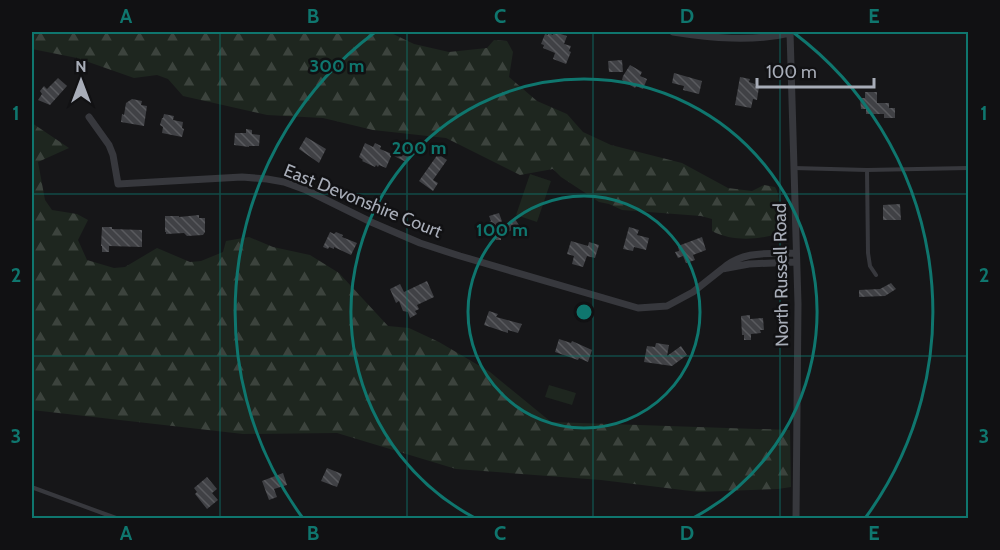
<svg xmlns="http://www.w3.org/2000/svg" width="1000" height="550" font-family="Cabin,sans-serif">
	<defs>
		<pattern id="forest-firs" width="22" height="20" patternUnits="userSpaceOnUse" patternTransform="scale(1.5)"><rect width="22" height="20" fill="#1e261f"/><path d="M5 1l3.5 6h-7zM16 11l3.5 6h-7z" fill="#3c433d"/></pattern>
		<pattern id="building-back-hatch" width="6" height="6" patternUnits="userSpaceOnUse" patternTransform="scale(1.5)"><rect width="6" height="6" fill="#404145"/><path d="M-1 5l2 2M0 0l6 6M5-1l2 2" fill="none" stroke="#595a5e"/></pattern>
	</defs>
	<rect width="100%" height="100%" fill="#161618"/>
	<path fill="url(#forest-firs)" d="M 32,32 L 389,32 L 414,44 L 449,52 L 487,48 L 494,40 L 507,41 L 513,52 L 509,77 L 537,101 L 567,114 L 583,132 L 611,145 L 682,163 L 728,188 L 752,191 L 764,185 L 775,187 C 783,199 777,222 774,235 C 754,240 731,241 712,231 L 712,219 L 701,216 L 622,210 L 609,204 L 599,202 L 561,177 L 553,169 L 520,175 L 446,138 L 373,130 L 323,118 L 267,115 L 183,96 L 168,79 L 157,75 L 134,78 L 77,58 L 32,49 Z
		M 32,123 L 69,148 L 38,162 L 45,200 L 52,210 L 77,214 L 88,220 L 78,240 L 87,260 L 114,268 L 125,267 L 157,248 L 190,262 L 201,261 L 223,252 L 226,241 L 249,237 L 273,247 L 310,255 L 339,273 L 388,326 L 409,328 L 439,342 L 490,372 L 551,422 L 790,430 L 791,487 L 778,489 L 699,492 L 601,480 L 456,469 L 337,433 L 243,434 L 32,410 Z"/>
	<path fill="#1e261f" d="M 530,174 L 551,181 L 537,222 L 516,215 Z
		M 549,385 L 576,393 L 572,405 L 545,397 Z"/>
	<path fill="url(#building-back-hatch)" d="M 554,32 L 567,36 L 564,44 L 571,46 L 569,51 L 571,52 L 566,64 L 553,59 L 555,53 L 543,48 L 544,45 L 541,44 L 545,34 L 548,35 L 548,33 L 553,35 Z
		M 622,60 L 623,72 L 609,72 L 608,61 Z
		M 630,65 L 642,72 L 640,76 L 647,79 L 643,89 L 636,86 L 635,88 L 622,80 L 623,76 Z
		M 674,73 L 702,81 L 699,94 L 683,90 L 684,86 L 672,83 Z
		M 740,77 L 750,79 L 749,82 L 755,84 L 755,86 L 759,87 L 757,100 L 753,99 L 751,108 L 735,105 Z
		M 58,78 L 67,86 L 50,105 L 38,100 L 42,94 L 40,91 L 44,86 L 47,89 Z
		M 865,92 L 877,92 L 877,103 L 889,103 L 889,108 L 895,108 L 895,118 L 884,118 L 884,114 L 866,114 L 866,109 L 861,109 L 860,98 L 865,98 Z
		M 132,99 L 142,101 L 141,105 L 147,106 L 144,126 L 121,122 L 122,114 L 124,115 L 126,103 Z
		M 164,114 L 174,116 L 173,120 L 183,122 L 182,128 L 184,129 L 182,137 L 162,133 L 163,127 L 160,125 L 162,118 L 163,118 Z
		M 246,129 L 252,130 L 252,134 L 260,135 L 259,146 L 249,146 L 249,147 L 234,145 L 235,133 L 246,133 Z
		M 306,137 L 326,149 L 319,163 L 299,149 Z
		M 365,143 L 373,147 L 375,143 L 381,146 L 380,149 L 392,154 L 386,168 L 379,165 L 378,167 L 376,165 L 375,167 L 362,161 L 363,160 L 359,157 Z
		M 399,146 L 411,152 L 406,162 L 394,156 Z
		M 438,154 L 447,160 L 433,180 L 438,183 L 433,191 L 419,181 Z
		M 900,204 L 901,220 L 883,220 L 883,205 Z
		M 499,213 L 504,227 L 515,219 L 519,225 L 501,237 L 501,240 L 496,240 L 489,222 L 491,221 L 489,216 Z
		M 199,215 L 199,218 L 205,218 L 205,232 L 203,235 L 187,236 L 184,233 L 166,234 L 166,232 L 165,232 L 165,216 L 179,216 L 179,217 Z
		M 102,227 L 112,227 L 112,229 L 142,230 L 142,247 L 109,246 L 109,252 L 102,252 L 102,246 L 101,246 Z
		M 629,227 L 639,230 L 637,235 L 649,238 L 646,250 L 634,247 L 633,251 L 623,249 Z
		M 330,232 L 334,234 L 336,232 L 343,235 L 342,237 L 357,243 L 351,255 L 334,247 L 334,249 L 329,247 L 328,249 L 323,247 Z
		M 702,237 L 706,250 L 693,255 L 695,260 L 686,263 L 683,256 L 678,258 L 675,252 L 679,251 L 678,246 Z
		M 571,241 L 588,246 L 589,242 L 599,245 L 595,258 L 587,256 L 583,267 L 572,264 L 574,256 L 567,254 Z
		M 427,281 L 434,297 L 417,305 L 419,309 L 415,311 L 417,314 L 410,318 L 408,312 L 403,311 L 399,301 L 396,303 L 390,289 L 400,284 L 404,292 Z
		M 891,283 L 896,289 L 885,296 L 859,297 L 859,290 L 880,289 Z
		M 489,311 L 498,314 L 496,317 L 522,324 L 518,333 L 508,330 L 508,333 L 484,325 Z
		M 750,315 L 750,319 L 763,318 L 764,330 L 760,330 L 761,333 L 751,334 L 751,340 L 744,340 L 744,335 L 742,335 L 741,316 Z
		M 559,339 L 571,343 L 572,341 L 592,350 L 588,362 L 579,358 L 578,360 L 555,352 Z
		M 656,343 L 669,345 L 667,356 L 681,346 L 687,355 L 672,366 L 644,362 L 647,346 L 655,347 Z
		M 327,468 L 342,474 L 337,487 L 321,481 Z
		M 283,473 L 287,485 L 274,489 L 277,497 L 269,500 L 262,481 Z
		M 207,477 L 217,489 L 212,493 L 218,500 L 207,509 L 195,494 L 197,492 L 194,488 Z"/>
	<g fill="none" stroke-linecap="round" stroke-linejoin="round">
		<path stroke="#37383d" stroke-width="4" d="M 794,168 L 867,170 L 968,168
			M 867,170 L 868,253 L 870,266 L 876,275
			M 34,488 L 116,518"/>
		<path stroke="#37383d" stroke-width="7" d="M 673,32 C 711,38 752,42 790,33
			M 790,32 L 798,304 L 796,518
			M 89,117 L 109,145 L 113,155 L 118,184 L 242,177 L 267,179 L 284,182 L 306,190 L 371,222 L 420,243 L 460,256 L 638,308 L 667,306 L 693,292 L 722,269
			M 796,253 C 769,254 743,250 722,269 L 749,264 L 796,262"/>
	</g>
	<path fill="none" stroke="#0f766e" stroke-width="1.5" stroke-opacity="0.55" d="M 220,32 L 220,518M 407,32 L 407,518M 593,32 L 593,518M 780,32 L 780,518M 32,194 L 968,194M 32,356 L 968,356"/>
	<g fill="none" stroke="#0f766e" stroke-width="3">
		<circle cx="584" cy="312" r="116"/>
		<path d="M475 518A233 233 0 1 1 693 518"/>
		<path d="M302 517A349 349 0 0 1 374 33M794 33A349 349 0 0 1 866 517"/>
	</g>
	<g text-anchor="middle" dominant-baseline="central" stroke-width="5" stroke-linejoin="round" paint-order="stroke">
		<g font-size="18" fill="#a8adb8" stroke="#111113">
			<text transform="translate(363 201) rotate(22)">East Devonshire Court</text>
			<text transform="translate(781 275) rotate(-91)">North Russell Road</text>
		</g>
	</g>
	<circle cx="584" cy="312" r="9" fill="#0f766e" stroke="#111113" stroke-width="3"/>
	<g font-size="18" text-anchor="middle" font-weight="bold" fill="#0f766e" stroke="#111113" stroke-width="5" stroke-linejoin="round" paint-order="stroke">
		<text x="337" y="72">300 m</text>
		<text x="419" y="154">200 m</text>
		<text x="502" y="236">100 m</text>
	</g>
	<rect width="1000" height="550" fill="none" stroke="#111113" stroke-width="66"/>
	<g transform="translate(81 81)" stroke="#111113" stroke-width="4.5" paint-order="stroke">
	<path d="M0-4.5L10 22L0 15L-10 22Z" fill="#a8adb8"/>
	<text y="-9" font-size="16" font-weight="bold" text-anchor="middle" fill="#a8adb8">N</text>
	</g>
	<path d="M757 78v9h117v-9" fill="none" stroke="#a8adb8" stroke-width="3"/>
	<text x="766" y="78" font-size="18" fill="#a8adb8" stroke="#111113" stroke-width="4.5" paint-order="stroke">100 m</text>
	<rect x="33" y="33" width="934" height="484" fill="none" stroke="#0f766e" stroke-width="2"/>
	<g font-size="20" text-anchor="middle" font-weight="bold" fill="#0f766e">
		<text x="126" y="23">A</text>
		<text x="313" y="23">B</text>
		<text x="500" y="23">C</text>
		<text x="687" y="23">D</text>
		<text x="874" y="23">E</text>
		<text x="16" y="120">1</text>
		<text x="984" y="120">1</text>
		<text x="16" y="282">2</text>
		<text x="984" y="282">2</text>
		<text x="16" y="443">3</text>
		<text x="984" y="443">3</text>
		<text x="126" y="540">A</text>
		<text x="313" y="540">B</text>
		<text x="500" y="540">C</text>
		<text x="687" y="540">D</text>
		<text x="874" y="540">E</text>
	</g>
</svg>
